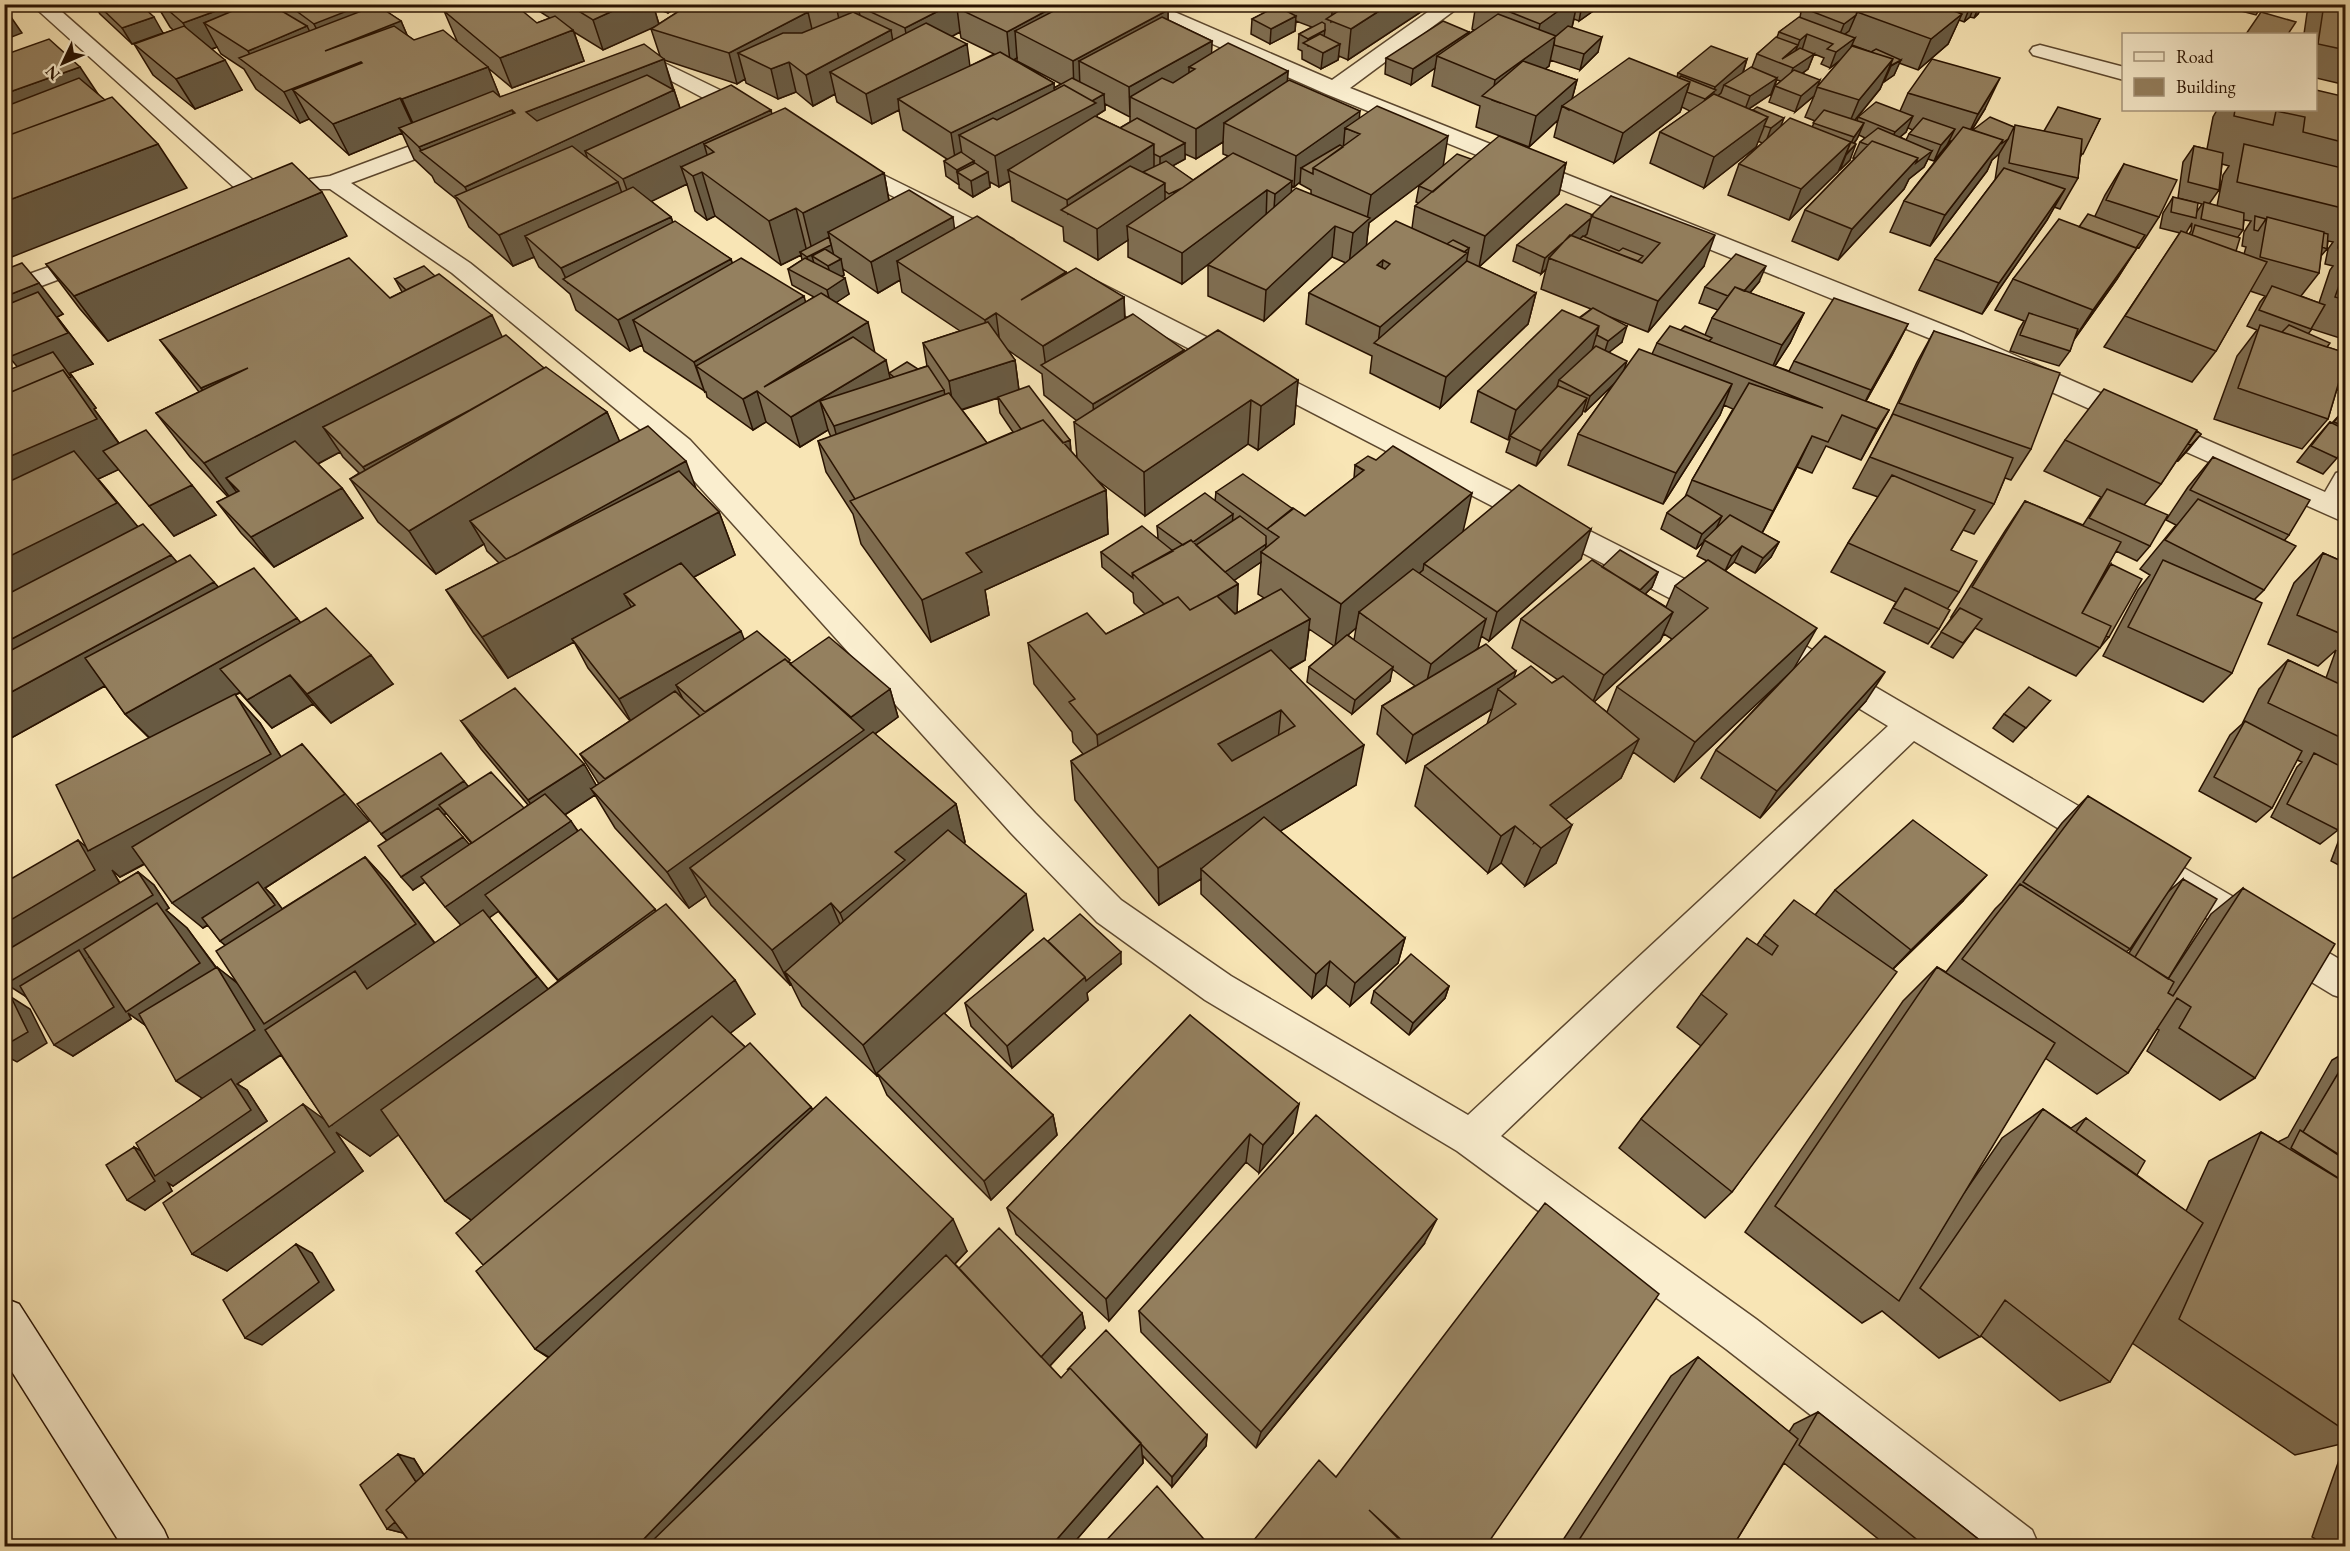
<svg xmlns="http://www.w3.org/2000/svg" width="2350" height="1551" font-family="'EB Garamond',serif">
	<rect width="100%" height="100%" fill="#f8e5b5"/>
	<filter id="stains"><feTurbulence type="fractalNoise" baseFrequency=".00333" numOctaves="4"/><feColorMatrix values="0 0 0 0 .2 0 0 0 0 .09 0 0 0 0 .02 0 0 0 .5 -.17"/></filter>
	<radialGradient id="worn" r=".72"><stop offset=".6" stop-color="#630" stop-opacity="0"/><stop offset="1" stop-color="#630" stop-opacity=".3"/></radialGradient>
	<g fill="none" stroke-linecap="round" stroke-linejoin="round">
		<g stroke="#5c472e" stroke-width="3">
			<path id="lane" d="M 2040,45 L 2124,67 L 2124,80 L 2033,55 L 2030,51 L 2033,47 Z"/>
		</g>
		<g stroke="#5c472e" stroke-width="3">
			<path id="street" d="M 31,4 L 53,4 L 263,189 L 267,194 L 263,199 L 255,201 L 247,199 Z
				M 1128,4 L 1156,4 L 1332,80 L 1439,4 L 1463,4 L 1350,88 L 1964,333 L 2325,492 L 2336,473 L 2346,470 L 2346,523 L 1946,345 L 1326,94 L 1131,8 Z
				M 652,57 L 759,109 L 762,114 L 759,119 L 751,121 L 743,119 L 645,67 L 642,63 L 645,59 Z
				M 453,130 L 461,132 L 464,137 L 461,142 L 351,183 L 470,263 L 690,440 L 1035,813 L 1121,900 L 1231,976 L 1468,1115 L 1888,726 L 1751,643 L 1747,635 L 1751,627 L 1762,623 L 1773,627 L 2346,963 L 2346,999 L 2333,995 L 1914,741 L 1501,1136 L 1756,1319 L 2032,1530 L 2039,1546 L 1979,1546 L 1726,1349 L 1457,1151 L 1205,1000 L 1097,922 L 1011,833 L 670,454 L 452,273 L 330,189 L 310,189 L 306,184 L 310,179 L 330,176 Z
				M 847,157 L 1013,239 L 1017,244 L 1013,249 L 1005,251 L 997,249 L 839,169 L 836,164 L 839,159 Z
				M 96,250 L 105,252 L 108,257 L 105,262 L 4,300 L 4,283 Z
				M 1085,277 L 1094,280 L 1726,600 L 1730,608 L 1726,616 L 1715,619 L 1704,616 L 1076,290 L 1073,285 L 1076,280 Z"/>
		</g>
		<g stroke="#281201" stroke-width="3">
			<path id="secondary" d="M 4,1298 L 19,1304 L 164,1530 L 171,1546 L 122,1546 L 4,1359 Z"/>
		</g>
		<use href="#lane" fill="#faeecf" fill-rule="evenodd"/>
		<use href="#street" fill="#faeecf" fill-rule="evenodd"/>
		<use href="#secondary" fill="#faeecf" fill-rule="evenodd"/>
	</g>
	<path fill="#7f6e52" stroke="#281201" stroke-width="1.5" fill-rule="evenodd" d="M 92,4 L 140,4 L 163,33 L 132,44 L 100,14 L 96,8 Z
		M 156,4 L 381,4 L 383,9 L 401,21 L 407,35 L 414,40 L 457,41 L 444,11 L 537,23 L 550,18 L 528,4 L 682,4 L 668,13 L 654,8 L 659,24 L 690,4 L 1156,4 L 1168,10 L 1168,20 L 1212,41 L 1211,53 L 1288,71 L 1287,81 L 1359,118 L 1443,166 L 1471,159 L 1566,163 L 1559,194 L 1479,267 L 1536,293 L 1528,324 L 1440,408 L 1370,373 L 1372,356 L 1306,324 L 1309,293 L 1346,263 L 1332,257 L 1264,321 L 1208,296 L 1208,265 L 1214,260 L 1182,284 L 1128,257 L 1128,240 L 1098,260 L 1064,241 L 1063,227 L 1012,201 L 1010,181 L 999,187 L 990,182 L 990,187 L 973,197 L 959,188 L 959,185 L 946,176 L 944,161 L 947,159 L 903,130 L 899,110 L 872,124 L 837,102 L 835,94 L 813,106 L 796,92 L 778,99 L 746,83 L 745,79 L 737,84 L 664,60 L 680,108 L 771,114 L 884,173 L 889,200 L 954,229 L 1066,272 L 1066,274 L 1124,297 L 1125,318 L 1184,352 L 1298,380 L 1294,424 L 1258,450 L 1248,444 L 1145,516 L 1097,480 L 1106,490 L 1108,534 L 985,590 L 989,615 L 931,642 L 861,544 L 853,514 L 826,472 L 818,441 L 831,437 L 828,430 L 800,447 L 766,422 L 753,430 L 707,397 L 706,392 L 644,351 L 642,345 L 630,351 L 576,310 L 570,294 L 539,267 L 534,257 L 513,266 L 469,227 L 456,199 L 435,182 L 432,176 L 414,159 L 402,133 L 349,155 L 309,119 L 300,123 L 256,89 L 244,69 L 221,54 L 217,47 L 212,49 L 242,90 L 195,109 L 153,75 L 134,44 L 173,30 L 170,27 L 158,7 ZM 653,27 L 651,29 L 660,56 L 500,97 L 488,68 L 512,88 L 584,61 L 574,32 L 603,50 ZM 960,32 L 961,38 L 994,54 L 970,66 L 952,36 ZM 1017,58 L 1017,61 L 1061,84 L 1054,88 L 1054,83 L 1014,60 ZM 1105,104 L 1130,117 L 1130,122 L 1120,128 L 1097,117 L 1097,115 L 1105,110 ZM 1223,142 L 1223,154 L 1228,156 L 1193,180 L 1172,166 L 1185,159 L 1185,154 L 1196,159 ZM 1428,178 L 1419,186 L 1416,202 L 1419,203 L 1415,206 L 1412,228 L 1366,246 L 1369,223 ZM 1300,182 L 1300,184 L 1311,190 L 1311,194 L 1291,193 L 1292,186 L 1294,187 ZM 687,184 L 695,211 L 707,220 L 715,216 L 781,265 L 801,255 L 802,260 L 788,269 L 792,285 L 814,297 L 806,302 L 732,263 L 731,259 L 673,223 L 671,217 L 651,201 ZM 843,269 L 878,293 L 900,280 L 902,292 L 960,331 L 923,343 L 927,366 L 918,369 L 889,373 L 874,352 L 836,302 L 849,294 L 842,277 L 844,275 ZM 1008,350 L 1042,374 L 1044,395 L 1077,421 L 1074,422 L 1077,458 L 1071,451 L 1070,440 L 1019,390 L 1015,360 ZM 998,398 L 1000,413 L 1013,432 L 987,443 L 962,410 Z
		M 410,4 L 436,4 L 421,11 Z
		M 1276,4 L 1433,4 L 1348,60 L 1339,56 L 1338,60 L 1321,69 L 1302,59 L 1302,51 L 1298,49 L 1299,34 L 1312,27 L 1296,21 L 1295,31 L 1270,44 L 1251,34 L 1252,19 L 1276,7 Z
		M 1476,4 L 1603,4 L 1579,21 L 1574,19 L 1572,27 L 1598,52 L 1580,70 L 1550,60 L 1549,66 L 1545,69 L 1577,80 L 1572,99 L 1677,77 L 1678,73 L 1747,59 L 1743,73 L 1752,67 L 1757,54 L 1777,37 L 1779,32 L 1800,17 L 1801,12 L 1779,4 L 1856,4 L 1863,7 L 1867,4 L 1985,4 L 1982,7 L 1978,14 L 1974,18 L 1970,17 L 1964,22 L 1959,20 L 1948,44 L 1918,70 L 1899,63 L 1894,75 L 1883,82 L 1880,89 L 1855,120 L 1857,121 L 1858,117 L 1900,111 L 1908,93 L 1985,109 L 1972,130 L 2014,127 L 2044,131 L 2100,119 L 2080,158 L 2078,178 L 2060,209 L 2054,207 L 2047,220 L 1982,314 L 1919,290 L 1935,259 L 1995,180 L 1999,154 L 1992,160 L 1987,171 L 1930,246 L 1890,232 L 1904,201 L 1951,141 L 1949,141 L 1947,145 L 1934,161 L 1928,159 L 1924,167 L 1909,179 L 1904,189 L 1838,260 L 1792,241 L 1805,210 L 1855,158 L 1853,158 L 1860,142 L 1865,138 L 1859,135 L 1854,144 L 1850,160 L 1789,220 L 1728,195 L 1739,164 L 1762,143 L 1758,141 L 1756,147 L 1704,188 L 1650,163 L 1660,132 L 1690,111 L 1682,107 L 1680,112 L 1614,163 L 1554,137 L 1558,120 L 1529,147 L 1476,127 L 1480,106 L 1432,86 L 1435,68 L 1411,85 L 1385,74 L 1386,58 L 1468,34 L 1474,30 L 1472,29 ZM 1852,45 L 1871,52 L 1851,48 ZM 1814,54 L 1824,58 L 1821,64 L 1830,68 L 1841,59 L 1818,86 L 1803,73 L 1808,69 ZM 1777,80 L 1781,81 L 1775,86 L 1769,102 L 1795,112 L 1814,96 L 1805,117 L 1815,121 L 1812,127 L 1780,127 L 1749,109 L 1771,94 ZM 1908,128 L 1913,130 L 1909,134 L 1906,140 L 1900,137 L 1906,132 Z
		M 2228,4 L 2263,4 L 2256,15 L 2226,7 Z
		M 2313,4 L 2346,4 L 2346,85 L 2316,78 L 2316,34 L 2304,34 L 2307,13 Z
		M 2346,97 L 2346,340 L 2312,329 L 2308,334 L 2327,347 L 2342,352 L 2346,349 L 2346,393 L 2337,389 L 2328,419 L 2302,449 L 2214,419 L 2237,356 L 2257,330 L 2247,326 L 2260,302 L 2265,296 L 2250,291 L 2216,351 L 2192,382 L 2104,347 L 2180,233 L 2160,228 L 2163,213 L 2173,197 L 2196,213 L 2202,204 L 2178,198 L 2183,162 L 2194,146 L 2207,149 L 2213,117 L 2217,110 L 2316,110 ZM 2222,164 L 2229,166 L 2223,175 L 2217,206 L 2209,204 L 2219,190 ZM 2244,220 L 2251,221 L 2244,232 L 2242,246 L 2246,247 L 2244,254 L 2236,251 L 2238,237 L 2243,230 ZM 2192,223 L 2191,231 L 2189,234 L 2186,233 ZM 2328,241 L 2333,242 L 2328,249 L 2325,264 L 2333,266 L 2330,270 L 2319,303 L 2301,296 L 2319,273 L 2321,256 L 2327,249 Z
		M 2124,164 L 2159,217 L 2139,248 L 2137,247 L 2117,279 L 2073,341 L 2070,351 L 2059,366 L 2010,351 L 2019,329 L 2024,321 L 1995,310 L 2013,279 L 2079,227 L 2095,216 L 2105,195 Z
		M 1611,196 L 1704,266 L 1648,332 L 1610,317 L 1622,342 L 1609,352 L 1624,370 L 1652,354 L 1657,343 L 1681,330 L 1705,335 L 1712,318 L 1718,310 L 1699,303 L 1705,287 L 1759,282 L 1750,293 L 1804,313 L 1790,343 L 1775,366 L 1789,371 L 1794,361 L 1908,324 L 1892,355 L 1866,401 L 1889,410 L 1861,460 L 1826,446 L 1812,473 L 1797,467 L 1762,533 L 1779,542 L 1771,557 L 1755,573 L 1734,562 L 1725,571 L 1794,668 L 1866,701 L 1760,818 L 1701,778 L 1716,750 L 1787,675 L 1674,782 L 1633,752 L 1621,778 L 1566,819 L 1556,863 L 1525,886 L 1501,863 L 1488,873 L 1415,806 L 1425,766 L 1487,724 L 1492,709 L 1406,763 L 1377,734 L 1382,706 L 1415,686 L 1392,669 L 1390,681 L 1352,714 L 1307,682 L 1309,667 L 1334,646 L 1309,629 L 1305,660 L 1290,669 L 1356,785 L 1280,831 L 1405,938 L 1398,963 L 1350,1006 L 1326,985 L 1312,998 L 1201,894 L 1201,879 L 1159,905 L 1075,800 L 1071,761 L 1083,754 L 1073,742 L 1072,732 L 1034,684 L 1028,643 L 1106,634 L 1145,614 L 1134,603 L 1133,593 L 1102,567 L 1101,552 L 1158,538 L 1157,526 L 1215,501 L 1216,492 L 1293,509 L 1305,516 L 1354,478 L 1355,465 L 1463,532 L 1581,559 L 1489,641 L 1481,636 L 1478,648 L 1472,652 L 1514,678 L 1552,683 L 1558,680 L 1512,648 L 1521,619 L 1602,567 L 1658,572 L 1652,587 L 1645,594 L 1666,607 L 1675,586 L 1707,561 L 1697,556 L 1704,542 L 1696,549 L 1661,529 L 1667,513 L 1685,497 L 1692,480 L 1733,409 L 1724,405 L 1720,415 L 1663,504 L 1568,465 L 1578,434 L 1614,384 L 1585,412 L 1583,410 L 1582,414 L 1536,466 L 1506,452 L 1510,439 L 1508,440 L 1471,422 L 1478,391 L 1591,309 L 1541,289 L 1546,269 L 1541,274 L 1513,261 L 1517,245 L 1593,215 ZM 1261,562 L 1258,594 L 1264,598 L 1237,613 L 1238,584 L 1234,580 ZM 1356,628 L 1354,640 L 1348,635 ZM 1664,634 L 1672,639 L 1617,687 L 1607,712 L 1594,702 L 1660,641 Z
		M 347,236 L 108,341 L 80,309 L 46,264 Z
		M 4,270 L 63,314 L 57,317 L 93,364 L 70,373 L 96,408 L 94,409 L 119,443 L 216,515 L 174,536 L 119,469 L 98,479 L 138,527 L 177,562 L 218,587 L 300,623 L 393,684 L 331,723 L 313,704 L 272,728 L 240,693 L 235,695 L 260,723 L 281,757 L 369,821 L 265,888 L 272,895 L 282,909 L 365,857 L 389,883 L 435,943 L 461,925 L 425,882 L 413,890 L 387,841 L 381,834 L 468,786 L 524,808 L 528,805 L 481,749 L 461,721 L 584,764 L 596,785 L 599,784 L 580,754 L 630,721 L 588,668 L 574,642 L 508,678 L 473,632 L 446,590 L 499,563 L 487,551 L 484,544 L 436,574 L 378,522 L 350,479 L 359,473 L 343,457 L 340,452 L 318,464 L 342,488 L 363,518 L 274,567 L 241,533 L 217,502 L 228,497 L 190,457 L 156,413 L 199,392 L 160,340 L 390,298 L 402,292 L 395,279 L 502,337 L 544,368 L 607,412 L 619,441 L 696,489 L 719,512 L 735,555 L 694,577 L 744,639 L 791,663 L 890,689 L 898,717 L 875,734 L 956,804 L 965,842 L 964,843 L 1033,930 L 944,1013 L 1053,1115 L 1057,1135 L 991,1200 L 887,1095 L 878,1075 L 877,1076 L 802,1006 L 791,984 L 790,985 L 711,905 L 706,896 L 689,908 L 615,828 L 595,795 L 565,815 L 578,831 L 656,911 L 755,1014 L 730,1033 L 811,1107 L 813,1110 L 967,1251 L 955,1264 L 959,1268 L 1082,1313 L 1085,1328 L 1050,1366 L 1061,1378 L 1207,1435 L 1206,1446 L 1172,1487 L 1143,1456 L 1143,1463 L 1071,1546 L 413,1546 L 403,1533 L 387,1529 L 414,1459 L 424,1475 L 549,1358 L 535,1349 L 483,1265 L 471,1220 L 445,1201 L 398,1134 L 370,1156 L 336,1132 L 363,1171 L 227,1271 L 192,1254 L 325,1120 L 281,1055 L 237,1084 L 247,1090 L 267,1121 L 173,1186 L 168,1183 L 172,1191 L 145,1210 L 134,1147 L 139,1150 L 202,1098 L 145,1025 L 128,1013 L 131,1019 L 73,1056 L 25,996 L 87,848 L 149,738 L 125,714 L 105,686 L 4,742 L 17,367 ZM 446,813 L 471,843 L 469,845 L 444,815 ZM 145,864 L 203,928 L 208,925 L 220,941 L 225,945 L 238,983 L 216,967 L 187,928 L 166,910 L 169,908 L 154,885 L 138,872 L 120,883 L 112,870 L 120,877 ZM 498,911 L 558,981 L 548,989 L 489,918 Z
		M 1934,331 L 2031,449 L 2011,480 L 2005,478 L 1994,504 L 1974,534 L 1963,530 L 1951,550 L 1959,592 L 1948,608 L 1939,629 L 1928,644 L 1884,623 L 1896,602 L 1831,572 L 1848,543 L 1878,497 L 1853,488 L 1890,419 L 1917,362 Z
		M 2342,412 L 2346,413 L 2346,448 L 2337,458 L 2323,474 L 2297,462 L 2316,438 L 2330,422 L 2332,423 Z
		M 2197,431 L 2201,434 L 2178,461 L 2177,460 L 2161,484 L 2144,505 L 2150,546 L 2137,561 L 2116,551 L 2101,577 L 2111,564 L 2109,637 L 2076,676 L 1975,628 L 1953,658 L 1931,647 L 1952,617 L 1951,617 L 2005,531 L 2025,501 L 2083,525 L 2101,497 L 2044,471 L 2065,440 Z
		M 2213,457 L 2289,535 L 2284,541 L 2264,590 L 2255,599 L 2232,673 L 2203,702 L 2103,656 L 2138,590 L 2150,575 L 2140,569 L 2176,525 L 2166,520 L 2188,487 Z
		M 2323,553 L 2346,563 L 2346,814 L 2338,830 L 2320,844 L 2271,817 L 2297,767 L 2302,762 L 2297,760 L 2272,808 L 2256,822 L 2199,791 L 2230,735 L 2242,724 L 2259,689 L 2288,660 L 2326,678 L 2336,650 L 2318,666 L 2268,644 L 2294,583 Z
		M 2050,701 L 2013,742 L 1993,728 L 2004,714 Z
		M 2088,796 L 2169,891 L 2183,879 L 2168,979 L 2211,914 L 2243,888 L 2255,1078 L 2220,1100 L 2147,1051 L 2159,1030 L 2157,1029 L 2128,1073 L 2097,1094 L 2045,1058 L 1964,1193 L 2002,1138 L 2043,1109 L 2071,1128 L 2086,1118 L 2137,1175 L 2186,1211 L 2209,1161 L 2261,1132 L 2278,1142 L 2288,1137 L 2332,1060 L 2346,1052 L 2346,1546 L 2326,1546 L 2312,1537 L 2345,1443 L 2295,1455 L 2132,1343 L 2110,1382 L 2060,1401 L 1981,1336 L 1939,1358 L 1882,1311 L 1862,1323 L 1745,1232 L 1903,1001 L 1937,967 L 1946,972 L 1995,909 L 2002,902 L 2062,823 ZM 2160,904 L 2129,953 L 2126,952 L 2130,949 Z
		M 2346,821 L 2346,869 L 2331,861 Z
		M 1835,890 L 1963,901 L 1893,969 L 1732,1192 L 1705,1218 L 1619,1148 L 1641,1119 L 1701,1046 L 1677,1027 L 1701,994 L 1757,945 L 1764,935 L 1815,915 Z
		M 1048,941 L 1121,964 L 1087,993 L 1088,1000 L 1012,1068 L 971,1026 L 965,1003 Z
		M 1449,986 L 1445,998 L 1409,1035 L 1371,1003 L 1374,991 Z
		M 1190,1015 L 1293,1133 L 1259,1173 L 1246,1162 L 1109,1321 L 1016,1234 L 1007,1208 Z
		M 1424,1244 L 1256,1448 L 1141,1332 L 1139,1311 Z
		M 1698,1357 L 1789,1432 L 1794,1424 L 1818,1412 L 1987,1546 L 1887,1546 L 1784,1463 L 1733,1546 L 1559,1546 L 1671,1376 Z"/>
	<path fill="#685a42" stroke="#281201" stroke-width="1.5" fill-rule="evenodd" d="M 235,4 L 259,4 L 204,23 L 217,47 L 200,53 L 183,23 Z
		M 349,4 L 381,4 L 386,15 L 401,21 L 414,51 L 375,92 L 293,90 L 309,119 L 300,123 L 284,92 L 327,50 L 314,24 Z
		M 418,4 L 436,4 L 421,11 Z
		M 628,4 L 653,4 L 659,25 L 603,50 L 593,20 Z
		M 665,4 L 682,4 L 668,13 Z
		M 838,4 L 910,4 L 858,6 L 862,26 L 842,35 L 836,5 Z
		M 952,4 L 958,4 L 958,9 L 957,8 L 960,32 L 910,59 L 905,28 Z
		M 1059,4 L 1115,4 L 1015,31 L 1017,58 L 1010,62 L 1007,32 Z
		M 1333,4 L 1372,4 L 1331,22 Z
		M 1390,4 L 1433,4 L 1348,60 L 1351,29 Z
		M 1568,4 L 1577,4 L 1572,27 L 1555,39 L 1549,66 L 1500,103 L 1492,100 L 1495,80 L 1534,52 L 1540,24 Z
		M 1583,4 L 1603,4 L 1579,21 L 1582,5 Z
		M 1971,4 L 1975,4 L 1970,17 L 1964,22 Z
		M 1980,4 L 1985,4 L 1982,7 L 1978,14 L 1974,18 Z
		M 4,7 L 22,33 L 4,40 Z
		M 1168,10 L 1168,40 L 1079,61 L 1080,88 L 1074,91 L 1073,61 Z
		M 808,12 L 815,42 L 738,53 L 745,79 L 737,84 L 729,53 Z
		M 1962,14 L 1948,44 L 1918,70 L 1931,39 Z
		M 1856,15 L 1849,31 L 1838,39 L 1844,24 Z
		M 1296,16 L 1295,31 L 1270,44 L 1271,29 Z
		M 154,17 L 163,33 L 132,44 L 122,28 Z
		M 307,26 L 322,56 L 261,75 L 248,51 Z
		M 573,30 L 584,61 L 512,88 L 500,58 Z
		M 891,30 L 896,60 L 830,72 L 835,94 L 813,106 L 806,75 Z
		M 1325,30 L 1323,45 L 1308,46 L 1308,39 Z
		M 1469,32 L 1466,47 L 1437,56 L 1435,68 L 1411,85 L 1413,69 Z
		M 1807,34 L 1802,50 L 1794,55 L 1800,40 Z
		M 1602,37 L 1598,52 L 1580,70 L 1584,54 Z
		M 1855,38 L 1848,54 L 1830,68 L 1836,52 Z
		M 1212,41 L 1211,72 L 1195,69 L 1189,67 L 1189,84 L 1130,97 L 1130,117 L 1129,87 Z
		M 967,44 L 971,74 L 898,99 L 899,110 L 872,124 L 866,94 Z
		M 1340,44 L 1338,60 L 1321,69 L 1323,53 Z
		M 1798,45 L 1792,60 L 1782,59 Z
		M 1814,54 L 1808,69 L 1787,84 L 1793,68 Z
		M 664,59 L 673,90 L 538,143 L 526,112 Z
		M 1747,59 L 1742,75 L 1724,85 L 1721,93 L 1713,100 L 1700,114 L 1705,99 L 1714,92 L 1715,87 Z
		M 1893,59 L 1880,89 L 1846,131 L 1859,100 Z
		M 225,60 L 242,90 L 195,109 L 176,79 Z
		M 1901,60 L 1894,75 L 1884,82 L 1891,66 Z
		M 789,62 L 796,92 L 778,99 L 771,69 Z
		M 80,67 L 100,97 L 4,113 L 4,94 Z
		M 488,67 L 500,97 L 416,130 L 402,99 Z
		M 1288,71 L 1286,101 L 1224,123 L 1223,142 L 1196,159 L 1196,129 Z
		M 1777,78 L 1771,94 L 1744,112 L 1750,96 Z
		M 2000,78 L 1985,109 L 1966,139 L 1978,114 Z
		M 1577,80 L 1569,110 L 1562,106 L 1558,120 L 1529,147 L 1536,116 Z
		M 1820,80 L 1814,96 L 1795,112 L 1801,96 Z
		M 1690,82 L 1680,112 L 1614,163 L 1623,133 Z
		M 1054,83 L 1056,114 L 959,135 L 963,160 L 956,164 L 951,133 Z
		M 674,90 L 684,121 L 585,151 L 590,165 L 479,217 L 465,187 Z
		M 1104,94 L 1105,110 L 1097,115 L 1098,134 L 1008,170 L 1010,181 L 999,187 L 995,156 Z
		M 400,98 L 414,128 L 399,128 L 402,133 L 349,155 L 333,124 Z
		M 512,110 L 524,141 L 422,152 L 419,147 Z
		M 771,110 L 778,141 L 714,152 L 704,144 L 712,172 L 702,172 L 715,216 L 707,220 L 693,176 L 681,167 L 687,184 L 634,210 L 623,179 Z
		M 1360,111 L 1358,133 L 1345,128 L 1343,151 L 1313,168 L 1301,168 L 1300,182 L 1294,187 L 1296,156 Z
		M 1913,116 L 1906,132 L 1888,147 L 1895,132 Z
		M 1768,117 L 1756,147 L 1704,188 L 1714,157 Z
		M 1784,118 L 1778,134 L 1765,144 L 1771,128 Z
		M 1864,123 L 1857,139 L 1847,152 L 1854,137 Z
		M 1955,129 L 1947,145 L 1934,161 L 1941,145 Z
		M 1448,136 L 1443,167 L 1369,223 L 1366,249 L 1349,264 L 1353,233 L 1367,220 L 1371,195 Z
		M 2008,139 L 1999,154 L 1992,160 L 1987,171 L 1930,246 L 1945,215 L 2003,140 Z
		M 1851,142 L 1838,172 L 1789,220 L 1801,189 Z
		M 1185,143 L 1185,159 L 1160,173 L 1160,157 Z
		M 158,144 L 187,188 L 9,258 L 4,252 L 4,202 Z
		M 1154,144 L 1154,175 L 1068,214 L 1067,200 Z
		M 1856,144 L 1850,160 L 1840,170 L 1846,155 Z
		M 1932,151 L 1924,167 L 1909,179 L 1904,189 L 1838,260 L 1852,229 L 1918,158 Z
		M 974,161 L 976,177 L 957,172 L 959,185 L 957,170 Z
		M 1566,163 L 1559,194 L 1479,267 L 1485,236 Z
		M 988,172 L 990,187 L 973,197 L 971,181 Z
		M 884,173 L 892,218 L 828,232 L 835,260 L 812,256 L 816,271 L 811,273 L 807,257 L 813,254 L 803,213 Z
		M 1292,181 L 1290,212 L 1273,224 L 1275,194 Z
		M 618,182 L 629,213 L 525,236 L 534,257 L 513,266 L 499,235 Z
		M 1165,183 L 1165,214 L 1127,226 L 1128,240 L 1098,260 L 1097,229 Z
		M 2065,189 L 2047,220 L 1982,314 L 1999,283 Z
		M 1267,190 L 1266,221 L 1182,284 L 1182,253 Z
		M 322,192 L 347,236 L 108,341 L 74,296 Z
		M 796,208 L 807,252 L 800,252 L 801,255 L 781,265 L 769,221 Z
		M 671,217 L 681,248 L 568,283 L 561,268 Z
		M 953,217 L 957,248 L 897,261 L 900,280 L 878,293 L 871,262 Z
		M 1331,217 L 1338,225 L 1335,227 L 1332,257 L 1264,321 L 1266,290 Z
		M 1591,218 L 1587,234 L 1556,261 L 1549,258 L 1546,269 L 1541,274 L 1545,258 Z
		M 1715,235 L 1704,266 L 1648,332 L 1658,301 Z
		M 1469,248 L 1466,264 L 1378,344 L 1380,327 L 1458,255 Z
		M 2137,248 L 2117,279 L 2073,341 L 2093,310 Z
		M 731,259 L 740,290 L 633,320 L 642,345 L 630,351 L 618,320 Z
		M 841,259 L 844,275 L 832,282 L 828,266 Z
		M 1383,260 L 1379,291 L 1377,265 Z
		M 1766,266 L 1759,282 L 1730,316 L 1736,300 Z
		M 1066,272 L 1068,303 L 1021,300 Z
		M 845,278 L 849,294 L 831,306 L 827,290 Z
		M 39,283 L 63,314 L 57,317 L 93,364 L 70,373 L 96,408 L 94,409 L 133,463 L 98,479 L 154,546 L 4,624 L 4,459 L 35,388 L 9,357 L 4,339 L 4,297 Z
		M 1536,293 L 1528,324 L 1440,408 L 1446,377 Z
		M 804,296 L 812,327 L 696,366 L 705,393 L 694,362 Z
		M 1124,297 L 1125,328 L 1046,368 L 1043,346 Z
		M 996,313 L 1000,344 L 989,351 L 985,320 Z
		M 1804,313 L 1790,343 L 1769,375 L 1782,345 Z
		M 492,315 L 513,360 L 323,427 L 340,452 L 247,501 L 239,491 L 226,478 L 245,503 L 237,507 L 204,463 Z
		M 868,322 L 875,353 L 764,387 Z
		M 1908,324 L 1892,355 L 1855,421 L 1871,390 Z
		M 1599,326 L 1590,357 L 1559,380 L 1555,393 L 1510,436 L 1508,440 L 1516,410 Z
		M 1627,326 L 1622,342 L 1603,357 L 1608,341 Z
		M 1184,350 L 1184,381 L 1095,434 L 1093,404 Z
		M 886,360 L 893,391 L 944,390 L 949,421 L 842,457 L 834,426 L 820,401 L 828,430 L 800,447 L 791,417 Z
		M 1015,360 L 1019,391 L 954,412 L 949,381 Z
		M 1627,361 L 1622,376 L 1585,412 L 1590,396 Z
		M 248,368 L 233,432 L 201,388 Z
		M 547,370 L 382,497 L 363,467 Z
		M 1298,380 L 1294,424 L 1258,450 L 1261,406 Z
		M 1732,384 L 1720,415 L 1663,504 L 1676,473 Z
		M 757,391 L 766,422 L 753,430 L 743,399 Z
		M 1587,398 L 1582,414 L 1536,466 L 1541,451 Z
		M 1251,400 L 1248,444 L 1145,516 L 1144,472 Z
		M 1889,410 L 1872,440 L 1861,460 L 1877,429 Z
		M 607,412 L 626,456 L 470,521 L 484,544 L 436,574 L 409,531 Z
		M 2201,434 L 2189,449 L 2178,461 L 2191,445 Z
		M 1812,436 L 1797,467 L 1758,541 L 1773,511 Z
		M 1070,440 L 1071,456 L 1038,451 Z
		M 686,461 L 697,491 L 506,559 Z
		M 192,485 L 216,515 L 174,536 L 149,506 Z
		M 342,488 L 363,518 L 274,567 L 251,537 Z
		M 1106,490 L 1108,534 L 985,590 L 989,615 L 931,642 L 922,600 L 966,553 Z
		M 1472,493 L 1462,536 L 1424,564 L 1423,570 L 1367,618 L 1359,612 L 1356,628 L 1335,646 L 1341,604 Z
		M 719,512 L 735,555 L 636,608 L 635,605 L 624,594 L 633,610 L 572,639 L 574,642 L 508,678 L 482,637 Z
		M 1233,514 L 1232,529 L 1196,555 L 1186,547 Z
		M 1722,516 L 1715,531 L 1696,549 L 1702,534 Z
		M 1591,529 L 1581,559 L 1489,641 L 1497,612 Z
		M 1779,542 L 1771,557 L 1755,573 L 1763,558 Z
		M 1266,544 L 1265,554 L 1261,552 L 1261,562 L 1220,590 L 1220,575 Z
		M 1742,546 L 1734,562 L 1725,571 L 1732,556 Z
		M 171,555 L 196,585 L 4,667 L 4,643 Z
		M 1658,572 L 1652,587 L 1626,614 L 1632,598 Z
		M 214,582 L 239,611 L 4,742 L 4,696 Z
		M 1238,584 L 1237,613 L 1183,616 Z
		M 1673,612 L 1660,641 L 1592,704 L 1604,675 Z
		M 297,618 L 320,647 L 235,695 L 260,723 L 296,781 L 120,877 L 112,870 L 127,896 L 4,965 L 4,924 L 78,840 L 90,850 L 154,742 L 125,714 Z
		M 1310,619 L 1305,660 L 1100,775 L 1097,735 Z
		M 1486,619 L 1478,648 L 1424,693 L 1431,664 Z
		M 1817,628 L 1793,670 L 1674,782 L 1695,742 Z
		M 741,631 L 752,660 L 676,685 L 683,699 L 634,727 L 619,699 Z
		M 371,655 L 393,684 L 331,723 L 307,694 Z
		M 1393,667 L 1390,681 L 1352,714 L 1355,700 Z
		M 1516,671 L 1508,697 L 1498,689 L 1492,709 L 1406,763 L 1413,735 Z
		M 1885,672 L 1866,701 L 1760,818 L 1777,791 Z
		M 290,675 L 313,704 L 272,728 L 247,700 Z
		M 890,689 L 898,717 L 690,868 L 706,896 L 689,908 L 667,872 L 846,721 Z
		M 1281,710 L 1277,751 L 1216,784 L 1218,744 Z
		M 1639,739 L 1621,778 L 1534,843 L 1550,805 Z
		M 302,744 L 369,821 L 265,888 L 272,895 L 289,918 L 235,953 L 220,941 L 263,889 L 203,928 L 172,903 Z
		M 1364,745 L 1356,785 L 1208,875 L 1201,869 L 1201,879 L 1159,905 L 1158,868 Z
		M 584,764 L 600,792 L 591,789 L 595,795 L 546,827 L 528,800 Z
		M 464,781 L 475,795 L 393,847 L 381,834 Z
		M 956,804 L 965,842 L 912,885 L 855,949 L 840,913 L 895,852 Z
		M 571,821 L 589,848 L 489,918 L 566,1011 L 370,1156 L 336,1132 L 363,1171 L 227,1271 L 192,1254 L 303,1104 L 332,1125 L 467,932 L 445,907 Z
		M 1572,825 L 1556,863 L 1525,886 L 1541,848 Z
		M 1515,826 L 1501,863 L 1488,873 L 1501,836 Z
		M 463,837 L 474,850 L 413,890 L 401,877 Z
		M 365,857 L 389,883 L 439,949 L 237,1084 L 247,1090 L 267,1121 L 173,1186 L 168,1183 L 172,1191 L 145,1210 L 127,1200 L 134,1147 L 152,1157 L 208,1102 L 176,1081 L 159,1035 L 128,1013 L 131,1019 L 73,1056 L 54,1045 L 85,960 L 25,996 L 6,984 L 138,872 L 154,885 L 169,908 L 166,910 L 187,928 L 222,976 L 217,967 L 247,991 ZM 163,912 L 96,962 L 89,957 Z
		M 1987,875 L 1963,901 L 1888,974 L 1911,950 Z
		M 1026,894 L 1033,930 L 879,1075 L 877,1073 L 878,1075 L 877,1076 L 863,1045 Z
		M 831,903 L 846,939 L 785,972 L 791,984 L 790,985 L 772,950 Z
		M 655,909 L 671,934 L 578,1004 L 558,980 Z
		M 1405,938 L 1398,963 L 1350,1006 L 1355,983 Z
		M 1121,952 L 1121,964 L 1087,993 L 1088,1000 L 1012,1068 L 1007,1046 L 1085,977 Z
		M 1330,961 L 1326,985 L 1312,998 L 1316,974 Z
		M 735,980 L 755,1014 L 481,1227 L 445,1201 Z
		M 1449,986 L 1445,998 L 1409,1035 L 1413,1023 Z
		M 11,997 L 30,1009 L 47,1043 L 17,1062 L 4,1055 L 4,1046 Z
		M 1299,1104 L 1293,1133 L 1259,1173 L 1263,1145 Z
		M 811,1107 L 828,1136 L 569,1369 L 535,1349 Z
		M 1053,1115 L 1057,1135 L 991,1200 L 984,1181 Z
		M 1250,1134 L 1246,1162 L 1109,1321 L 1106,1299 Z
		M 953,1219 L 967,1251 L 687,1546 L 637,1546 Z
		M 1437,1219 L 1424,1244 L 1256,1448 L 1261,1432 Z
		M 296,1244 L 312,1253 L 334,1290 L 262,1345 L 245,1338 Z
		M 1082,1313 L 1085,1328 L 1045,1371 L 1040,1358 Z
		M 1207,1435 L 1206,1446 L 1172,1487 L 1172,1477 Z
		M 1141,1443 L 1143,1463 L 1071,1546 L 1051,1546 Z
		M 398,1454 L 414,1459 L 440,1501 L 403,1533 L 387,1529 Z"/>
	<path fill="#94805f" stroke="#281201" stroke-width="1.5" fill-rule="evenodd" d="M 97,4 L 140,4 L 154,17 L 122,28 Z
		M 161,4 L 235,4 L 183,23 Z
		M 249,4 L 270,4 L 307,26 L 248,51 L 204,23 Z
		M 287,4 L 358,4 L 360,6 L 314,24 Z
		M 462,4 L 514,4 L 537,23 L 555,16 L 573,30 L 500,58 L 444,11 Z
		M 567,4 L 628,4 L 593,20 Z
		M 690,4 L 793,4 L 808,12 L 729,53 L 651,29 Z
		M 860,4 L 952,4 L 905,28 L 858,6 Z
		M 964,4 L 1059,4 L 1007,32 L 957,8 Z
		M 1067,4 L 1156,4 L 1168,10 L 1073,61 L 1015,31 Z
		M 1349,4 L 1390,4 L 1351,29 L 1326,19 Z
		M 1490,4 L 1568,4 L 1540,24 Z
		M 1808,4 L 1856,4 L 1863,7 L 1857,12 L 1856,15 L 1844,24 L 1803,8 Z
		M 1867,4 L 1935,4 L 1962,14 L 1931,39 L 1857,12 Z
		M 2324,4 L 2346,4 L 2346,50 L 2318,44 Z
		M 377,5 L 401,21 L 325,51 L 394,26 L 414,40 L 443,30 L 488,67 L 402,99 L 400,98 L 333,124 L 293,90 L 362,63 L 361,62 L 284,92 L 239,58 Z
		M 1277,6 L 1296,16 L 1271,29 L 1252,19 Z
		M 853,12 L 891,30 L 806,75 L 789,62 L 771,69 L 738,53 L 783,33 L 802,33 Z
		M 2261,12 L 2296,22 L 2288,34 L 2246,34 Z
		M 1498,14 L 1556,36 L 1495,80 L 1437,56 Z
		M 1162,17 L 1212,41 L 1129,87 L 1079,61 Z
		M 1799,17 L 1855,38 L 1836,52 L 1827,49 L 1833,44 L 1807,34 L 1800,40 L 1779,32 Z
		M 1443,21 L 1469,32 L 1413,69 L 1386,58 Z
		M 1322,22 L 1325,24 L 1325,30 L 1308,39 L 1299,34 Z
		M 926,23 L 967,44 L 866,94 L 830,72 Z
		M 184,26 L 225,60 L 176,79 L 134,44 Z
		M 1568,26 L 1602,37 L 1584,54 L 1554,45 L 1555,37 Z
		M 1320,34 L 1340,44 L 1323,53 L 1303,43 Z
		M 1776,37 L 1798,45 L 1782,59 L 1800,48 L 1814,54 L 1793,68 L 1757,54 Z
		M 49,39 L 80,67 L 4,94 L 4,55 Z
		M 1228,43 L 1288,71 L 1196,129 L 1130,97 L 1162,78 L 1173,83 L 1195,69 L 1189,67 Z
		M 644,44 L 664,59 L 526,112 L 537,121 L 647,75 L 674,90 L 465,187 L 420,151 L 515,113 L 512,110 L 419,147 L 399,128 L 493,91 L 500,97 Z
		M 1711,46 L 1747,59 L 1715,87 L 1678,73 Z
		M 1852,46 L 1893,59 L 1859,100 L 1817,87 Z
		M 1876,49 L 1901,60 L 1890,66 L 1893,59 L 1871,52 Z
		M 1000,52 L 1054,83 L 951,133 L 898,99 Z
		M 1629,58 L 1690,82 L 1623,133 L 1562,106 Z
		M 1932,59 L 2000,78 L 1978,114 L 1908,93 Z
		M 1523,61 L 1577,80 L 1536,116 L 1482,96 Z
		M 1751,67 L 1777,78 L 1750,96 L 1724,85 Z
		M 1794,70 L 1820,80 L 1801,96 L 1775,86 Z
		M 1681,76 L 1716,90 L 1705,99 L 1687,92 L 1690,82 L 1679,78 Z
		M 79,78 L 105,100 L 4,137 L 4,107 Z
		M 1072,78 L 1104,94 L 1092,101 L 1064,85 L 1055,90 L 1054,88 Z
		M 1289,80 L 1360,111 L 1296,156 L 1224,123 Z
		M 731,85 L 771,110 L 623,179 L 585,151 Z
		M 1064,85 L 1096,103 L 995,156 L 959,135 L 993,118 L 997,120 Z
		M 2316,90 L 2346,97 L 2346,143 L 2303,132 L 2305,117 L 2276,111 L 2273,125 L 2234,116 L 2235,110 L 2316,110 Z
		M 1714,94 L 1768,117 L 1714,157 L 1660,132 Z
		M 112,97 L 158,144 L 4,202 L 4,137 Z
		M 1876,102 L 1913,116 L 1895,132 L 1858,117 Z
		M 1377,106 L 1448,136 L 1371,195 L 1313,168 L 1360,134 L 1345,128 Z
		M 1757,107 L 1784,118 L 1771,128 L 1764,126 L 1768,117 L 1753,110 Z
		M 2058,107 L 2100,119 L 2083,154 L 2081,154 L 2082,139 L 2044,131 Z
		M 785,108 L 884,173 L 803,213 L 796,208 L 769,221 L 702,172 L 693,176 L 681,167 L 714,152 L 704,144 Z
		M 1824,110 L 1864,123 L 1854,137 L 1813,123 Z
		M 1095,116 L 1154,144 L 1067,200 L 1008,170 Z
		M 1990,117 L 2014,127 L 2008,139 L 2001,144 L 2003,140 L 1973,130 Z
		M 1137,118 L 1185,143 L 1160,157 L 1154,154 L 1154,144 L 1120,128 Z
		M 1790,118 L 1851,142 L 1801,189 L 1739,164 Z
		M 1923,118 L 1955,129 L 1941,145 L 1909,134 Z
		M 2015,125 L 2082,139 L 2078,178 L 2009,163 Z
		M 1963,127 L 2003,140 L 1945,215 L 1904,201 Z
		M 1878,128 L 1932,151 L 1916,163 L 1918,158 L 1872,141 L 1868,145 L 1860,142 Z
		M 1499,136 L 1566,163 L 1485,236 L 1415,206 Z
		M 1872,141 L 1918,158 L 1852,229 L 1805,210 Z
		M 1851,142 L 1856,144 L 1846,154 Z
		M 2244,144 L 2346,169 L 2346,209 L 2237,182 Z
		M 1340,145 L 1343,147 L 1313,168 L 1313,174 L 1301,168 Z
		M 572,146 L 618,182 L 499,235 L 455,196 Z
		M 2194,146 L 2223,153 L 2219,190 L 2188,182 Z
		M 961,152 L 974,161 L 957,170 L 944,161 Z
		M 1233,153 L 1292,181 L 1275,194 L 1267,190 L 1182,253 L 1127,226 Z
		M 1457,154 L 1471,159 L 1433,192 L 1419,186 Z
		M 1166,161 L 1193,180 L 1182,188 L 1169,194 L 1165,191 L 1165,183 L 1143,172 Z
		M 292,163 L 322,192 L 74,296 L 46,264 Z
		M 975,163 L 988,172 L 971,181 L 957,172 Z
		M 2124,164 L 2177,180 L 2159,217 L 2106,200 Z
		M 1130,166 L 1165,183 L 1097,229 L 1061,210 Z
		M 2004,168 L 2065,189 L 1999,283 L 1935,259 Z
		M 633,187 L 671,217 L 561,268 L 525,236 Z
		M 1296,188 L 1370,218 L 1353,233 L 1335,226 L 1266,290 L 1208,265 Z
		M 909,190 L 953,217 L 871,262 L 828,232 Z
		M 1611,196 L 1715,235 L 1658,301 L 1549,258 L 1570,235 L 1642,263 L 1660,243 L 1591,216 Z
		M 2173,197 L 2198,203 L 2196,218 L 2171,212 Z
		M 2204,202 L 2244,213 L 2243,230 L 2201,219 Z
		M 1566,204 L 1593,215 L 1591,218 L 1545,258 L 1517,245 Z
		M 2088,214 L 2145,235 L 2136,248 L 2079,227 Z
		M 977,216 L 1066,272 L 1021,300 L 1076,268 L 1124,297 L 1043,346 L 996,313 L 985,320 L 897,261 Z
		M 2255,216 L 2266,219 L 2258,231 L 2254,230 Z
		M 2267,217 L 2324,232 L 2319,273 L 2260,257 Z
		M 2059,219 L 2137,248 L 2093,310 L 2013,279 Z
		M 675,221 L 731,259 L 618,320 L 563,279 Z
		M 1396,221 L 1467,253 L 1380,327 L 1309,293 ZM 1383,260 L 1390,264 L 1385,269 L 1377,265 Z
		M 2195,225 L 2240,238 L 2236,251 L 2192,235 Z
		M 2181,231 L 2267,262 L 2216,351 L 2125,316 Z
		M 2324,233 L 2328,234 L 2327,249 L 2322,247 Z
		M 2340,233 L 2346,234 L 2345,250 L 2338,248 Z
		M 1583,236 L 1619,251 L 1623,248 L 1643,256 L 1638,261 L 1580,239 Z
		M 829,237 L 831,245 L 807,257 L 800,252 Z
		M 1453,240 L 1469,248 L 1464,252 L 1447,244 Z
		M 825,249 L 841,259 L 828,266 L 812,256 Z
		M 1736,254 L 1766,266 L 1744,291 L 1735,287 L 1728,296 L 1705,287 Z
		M 349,258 L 390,298 L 439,274 L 492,315 L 204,463 L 156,413 L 248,368 L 201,388 L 160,340 Z
		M 741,258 L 804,296 L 694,362 L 633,320 Z
		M 805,258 L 845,278 L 827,290 L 788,269 Z
		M 1467,261 L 1536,293 L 1446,377 L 1374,343 Z
		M 22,263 L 39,283 L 4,297 L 4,270 Z
		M 424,266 L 435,276 L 406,290 L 395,279 Z
		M 2346,266 L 2346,300 L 2335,297 Z
		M 2272,286 L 2325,305 L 2311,329 L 2259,310 Z
		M 1735,287 L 1804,313 L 1782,345 L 1712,318 Z
		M 38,292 L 68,333 L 9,357 L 4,351 L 4,306 Z
		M 821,293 L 868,322 L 764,387 L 853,337 L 886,360 L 791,417 L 757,391 L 743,399 L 696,366 Z
		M 1834,298 L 1908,324 L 1871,390 L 1794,361 Z
		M 1593,308 L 1627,326 L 1608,341 L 1597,335 L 1599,326 L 1580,318 Z
		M 1562,310 L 1599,326 L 1516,410 L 1478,391 Z
		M 2029,313 L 2078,329 L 2070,351 L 2020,335 Z
		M 1133,314 L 1184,350 L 1093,404 L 1041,365 Z
		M 988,322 L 1015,360 L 949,381 L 923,343 Z
		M 2260,325 L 2346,353 L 2346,358 L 2328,419 L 2238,388 Z
		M 2289,325 L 2330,343 L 2327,347 L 2282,332 Z
		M 1670,326 L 1889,410 L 1877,429 L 1842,415 L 1828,442 L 1812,436 L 1773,511 L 1692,480 L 1749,383 L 1823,408 L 1657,343 Z
		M 1685,326 L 1712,338 L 1709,341 L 1681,330 Z
		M 1218,330 L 1298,380 L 1261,406 L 1251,400 L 1144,472 L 1074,422 Z
		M 1934,331 L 2060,373 L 2031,449 L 1899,403 Z
		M 506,335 L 544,368 L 470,410 L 363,467 L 323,427 Z
		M 1596,346 L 1627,361 L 1590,396 L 1559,380 Z
		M 1639,349 L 1732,384 L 1676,473 L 1578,434 Z
		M 53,352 L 71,377 L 69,378 L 63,370 L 4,395 L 4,372 Z
		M 2346,358 L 2346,370 L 2342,369 Z
		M 907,362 L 918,369 L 894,377 L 889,373 Z
		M 928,366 L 944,390 L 834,426 L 820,401 Z
		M 546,367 L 607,412 L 409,531 L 350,479 Z
		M 63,370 L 97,419 L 4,459 L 4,395 Z
		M 1029,386 L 1070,440 L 1063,443 L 1043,420 L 1021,429 L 998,397 Z
		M 1558,386 L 1587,398 L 1541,451 L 1510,436 Z
		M 2104,389 L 2197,430 L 2161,484 L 2065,440 Z
		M 949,393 L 987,443 L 855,499 L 818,441 Z
		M 2342,412 L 2346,413 L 2346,427 L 2334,422 Z
		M 1893,414 L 2013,458 L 1994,504 L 1870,457 Z
		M 1043,420 L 1106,490 L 966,553 L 982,572 L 922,600 L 850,501 Z
		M 2330,422 L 2346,430 L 2346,448 L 2337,458 L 2311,446 Z
		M 648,426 L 686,461 L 515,555 L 506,559 L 470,521 Z
		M 146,430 L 192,485 L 149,506 L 103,451 Z
		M 2197,431 L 2201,434 L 2191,445 L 2188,444 Z
		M 295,441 L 342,488 L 251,537 L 217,502 L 239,491 L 226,478 Z
		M 1393,446 L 1472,493 L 1341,604 L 1261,552 L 1279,537 L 1267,529 L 1293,508 L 1305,516 L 1364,470 L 1355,465 L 1368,456 L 1376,460 Z
		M 74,451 L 117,503 L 4,559 L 4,484 Z
		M 2213,457 L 2310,500 L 2289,535 L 2190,490 Z
		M 679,471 L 719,512 L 482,637 L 446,590 Z
		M 1243,474 L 1293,509 L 1267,529 L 1216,492 Z
		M 1892,475 L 1975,510 L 1951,550 L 1977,561 L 1959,592 L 1848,543 Z
		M 1519,485 L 1591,529 L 1497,612 L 1424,564 Z
		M 2107,489 L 2168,515 L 2150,546 L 2089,518 Z
		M 1205,493 L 1233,514 L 1193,542 L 1191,540 L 1183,545 L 1157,526 Z
		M 1687,495 L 1722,516 L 1702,534 L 1667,513 Z
		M 2198,499 L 2296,546 L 2264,590 L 2165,540 Z
		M 2025,501 L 2121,542 L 2082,613 L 2111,626 L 2100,648 L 1972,587 Z
		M 1730,515 L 1779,542 L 1763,558 L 1742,546 L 1732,556 L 1704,540 Z
		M 1240,516 L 1266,536 L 1266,544 L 1225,572 L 1196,545 Z
		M 143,524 L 171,555 L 4,643 L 4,596 Z
		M 1142,526 L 1173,551 L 1132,573 L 1133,578 L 1101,552 Z
		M 1191,540 L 1238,584 L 1217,596 L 1190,610 L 1178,597 L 1164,604 L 1132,573 Z
		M 1620,550 L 1658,572 L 1640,590 L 1602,567 Z
		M 2323,553 L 2346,563 L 2346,636 L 2297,615 Z
		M 190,555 L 214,582 L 4,696 L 4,654 Z
		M 1592,560 L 1673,612 L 1604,675 L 1521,619 Z
		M 1708,560 L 1817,628 L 1695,742 L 1617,687 L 1708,608 L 1675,586 Z
		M 2163,560 L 2262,603 L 2232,673 L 2128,627 Z
		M 681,563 L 741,631 L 619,699 L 572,639 L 635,605 L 624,594 Z
		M 2111,564 L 2142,579 L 2109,637 L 2106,636 L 2111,626 L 2082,613 Z
		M 254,568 L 297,618 L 125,714 L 85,658 Z
		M 1413,569 L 1486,619 L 1431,664 L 1359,612 Z
		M 1905,588 L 1950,610 L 1939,629 L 1893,608 Z
		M 1281,589 L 1310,619 L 1097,735 L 1069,702 L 1075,699 L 1028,643 L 1087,613 L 1106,634 L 1178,597 L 1190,610 L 1217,596 L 1235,614 Z
		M 326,608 L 371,655 L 307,694 L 290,675 L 247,700 L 220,669 Z
		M 1960,608 L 1982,619 L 1963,643 L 1941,632 Z
		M 757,631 L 790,660 L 788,662 L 785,659 L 705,712 L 676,685 Z
		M 1347,635 L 1393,667 L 1355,700 L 1309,667 Z
		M 1825,636 L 1885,672 L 1777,791 L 1716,750 Z
		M 829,637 L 890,689 L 851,717 L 790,664 Z
		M 1486,644 L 1516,671 L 1413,735 L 1382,706 Z
		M 1271,650 L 1364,745 L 1158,868 L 1071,761 ZM 1281,710 L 1295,726 L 1232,761 L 1218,744 Z
		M 785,659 L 864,730 L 667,872 L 591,789 Z
		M 2288,660 L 2346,687 L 2346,740 L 2268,703 Z
		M 1531,666 L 1552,683 L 1563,676 L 1639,739 L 1550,805 L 1572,825 L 1541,848 L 1515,826 L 1501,836 L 1425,766 L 1516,704 L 1498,689 Z
		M 2029,687 L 2050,701 L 2026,728 L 2004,714 Z
		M 515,688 L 584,764 L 528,800 L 461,721 Z
		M 675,691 L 700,716 L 605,779 L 580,754 Z
		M 235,694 L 271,754 L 88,851 L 56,785 Z
		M 2245,721 L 2302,751 L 2272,808 L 2214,777 Z
		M 873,732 L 956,804 L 895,852 L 905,860 L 840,913 L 831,903 L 772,950 L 690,868 Z
		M 302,744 L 345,794 L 172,903 L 132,847 Z
		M 441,753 L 464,781 L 381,834 L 357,804 Z
		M 2314,753 L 2346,769 L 2346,814 L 2338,830 L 2287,804 Z
		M 491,772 L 524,808 L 472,843 L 439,805 Z
		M 545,794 L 571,821 L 445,907 L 421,877 Z
		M 2088,796 L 2191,858 L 2130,949 L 2023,882 Z
		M 438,808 L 463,837 L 401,877 L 378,846 Z
		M 1264,817 L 1405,938 L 1355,983 L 1330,961 L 1316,974 L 1201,869 Z
		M 1913,820 L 1987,875 L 1911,950 L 1835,890 Z
		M 581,829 L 655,909 L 558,980 L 485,895 Z
		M 948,830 L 1026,894 L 863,1045 L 785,972 Z
		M 78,840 L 95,870 L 4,924 L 4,883 Z
		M 365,857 L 416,924 L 264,1024 L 216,951 Z
		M 138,872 L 153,895 L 6,984 L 4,981 L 4,952 Z
		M 2183,879 L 2217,899 L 2168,979 L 2135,957 Z
		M 258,882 L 275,905 L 220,941 L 202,918 Z
		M 2020,884 L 2174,982 L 2168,993 L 2173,996 L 2243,888 L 2335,944 L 2255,1078 L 2179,1028 L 2191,1007 L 2177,998 L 2128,1073 L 1962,959 Z
		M 1794,900 L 1897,972 L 1732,1192 L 1641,1119 L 1727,1014 L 1701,994 L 1747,938 L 1772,955 L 1778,946 L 1764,935 Z
		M 157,903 L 200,963 L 126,1012 L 84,949 Z
		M 666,904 L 735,980 L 445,1201 L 381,1110 Z
		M 483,910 L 537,977 L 329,1127 L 265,1030 L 355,971 L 367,989 Z
		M 1080,914 L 1121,952 L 1086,981 L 1085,977 L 1048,941 Z
		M 1044,938 L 1085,977 L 1007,1046 L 965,1003 Z
		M 79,950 L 114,1007 L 54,1045 L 20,986 Z
		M 1411,954 L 1449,986 L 1413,1023 L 1374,991 Z
		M 217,967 L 255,1030 L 176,1081 L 139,1014 Z
		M 1937,967 L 2055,1043 L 1899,1301 L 1775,1206 Z
		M 11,997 L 28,1032 L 4,1046 L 4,1001 Z
		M 944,1013 L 1053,1115 L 984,1181 L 877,1073 Z
		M 1190,1015 L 1299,1104 L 1263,1145 L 1250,1134 L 1106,1299 L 1007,1208 Z
		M 712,1016 L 745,1047 L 483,1265 L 456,1233 Z
		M 750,1043 L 811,1107 L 535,1349 L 476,1271 Z
		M 2346,1060 L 2346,1148 L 2341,1156 L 2303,1132 Z
		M 231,1079 L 251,1110 L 155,1176 L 136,1143 Z
		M 826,1097 L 953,1219 L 637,1546 L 413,1546 L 386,1510 Z
		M 303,1104 L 335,1152 L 192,1254 L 163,1203 Z
		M 2043,1109 L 2203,1223 L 2110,1382 L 2005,1300 L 1980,1337 L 1920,1288 Z
		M 1316,1115 L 1437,1219 L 1261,1432 L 1139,1311 Z
		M 2086,1118 L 2145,1161 L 2137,1175 L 2076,1132 Z
		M 2300,1130 L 2346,1160 L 2346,1183 L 2291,1148 Z
		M 2261,1132 L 2346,1183 L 2346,1431 L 2179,1319 Z
		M 134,1147 L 155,1181 L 127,1200 L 106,1165 Z
		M 1545,1203 L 1659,1294 L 1486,1546 L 1408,1546 L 1369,1510 L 1406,1546 L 1249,1546 L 1319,1460 L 1336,1477 Z
		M 999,1228 L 1082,1313 L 1041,1357 L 959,1268 Z
		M 296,1244 L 319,1282 L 245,1338 L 223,1300 Z
		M 946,1255 L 1061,1378 L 1070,1368 L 1141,1443 L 1051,1546 L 647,1546 Z
		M 1106,1330 L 1207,1435 L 1172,1477 L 1070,1368 L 1069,1369 L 1068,1369 Z
		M 1698,1357 L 1798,1439 L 1733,1546 L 1575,1546 Z
		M 1818,1412 L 1987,1546 L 1925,1546 L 1799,1445 Z
		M 398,1454 L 416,1482 L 386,1510 L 395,1522 L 387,1529 L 360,1485 Z
		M 1157,1486 L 1210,1546 L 1101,1546 Z"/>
	<rect width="2350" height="1551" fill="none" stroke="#f8e5b5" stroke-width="24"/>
	<rect x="6" y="6" width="2338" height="1539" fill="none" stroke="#281201" stroke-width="3"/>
	<rect x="12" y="12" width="2326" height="1527" fill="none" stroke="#281201" stroke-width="1.5"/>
	<rect x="2122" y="33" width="195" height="78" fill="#faeecf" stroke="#a6967d" stroke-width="1.5"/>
	<rect x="2134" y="52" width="30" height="9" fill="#faeecf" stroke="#a6967d" stroke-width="1.5"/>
	<text x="2176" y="63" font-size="18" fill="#281201">Road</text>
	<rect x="2134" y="78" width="30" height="18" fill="#94805f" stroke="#a6967d" stroke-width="1.5"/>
	<text x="2176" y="93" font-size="18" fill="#281201">Building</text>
	<g transform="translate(63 63) rotate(226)" stroke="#faeecf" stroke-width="4.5" paint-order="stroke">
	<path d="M0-4.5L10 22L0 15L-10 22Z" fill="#281201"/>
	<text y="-9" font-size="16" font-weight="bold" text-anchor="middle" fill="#281201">N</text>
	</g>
	<rect width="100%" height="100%" filter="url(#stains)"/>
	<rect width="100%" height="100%" fill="url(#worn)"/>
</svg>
